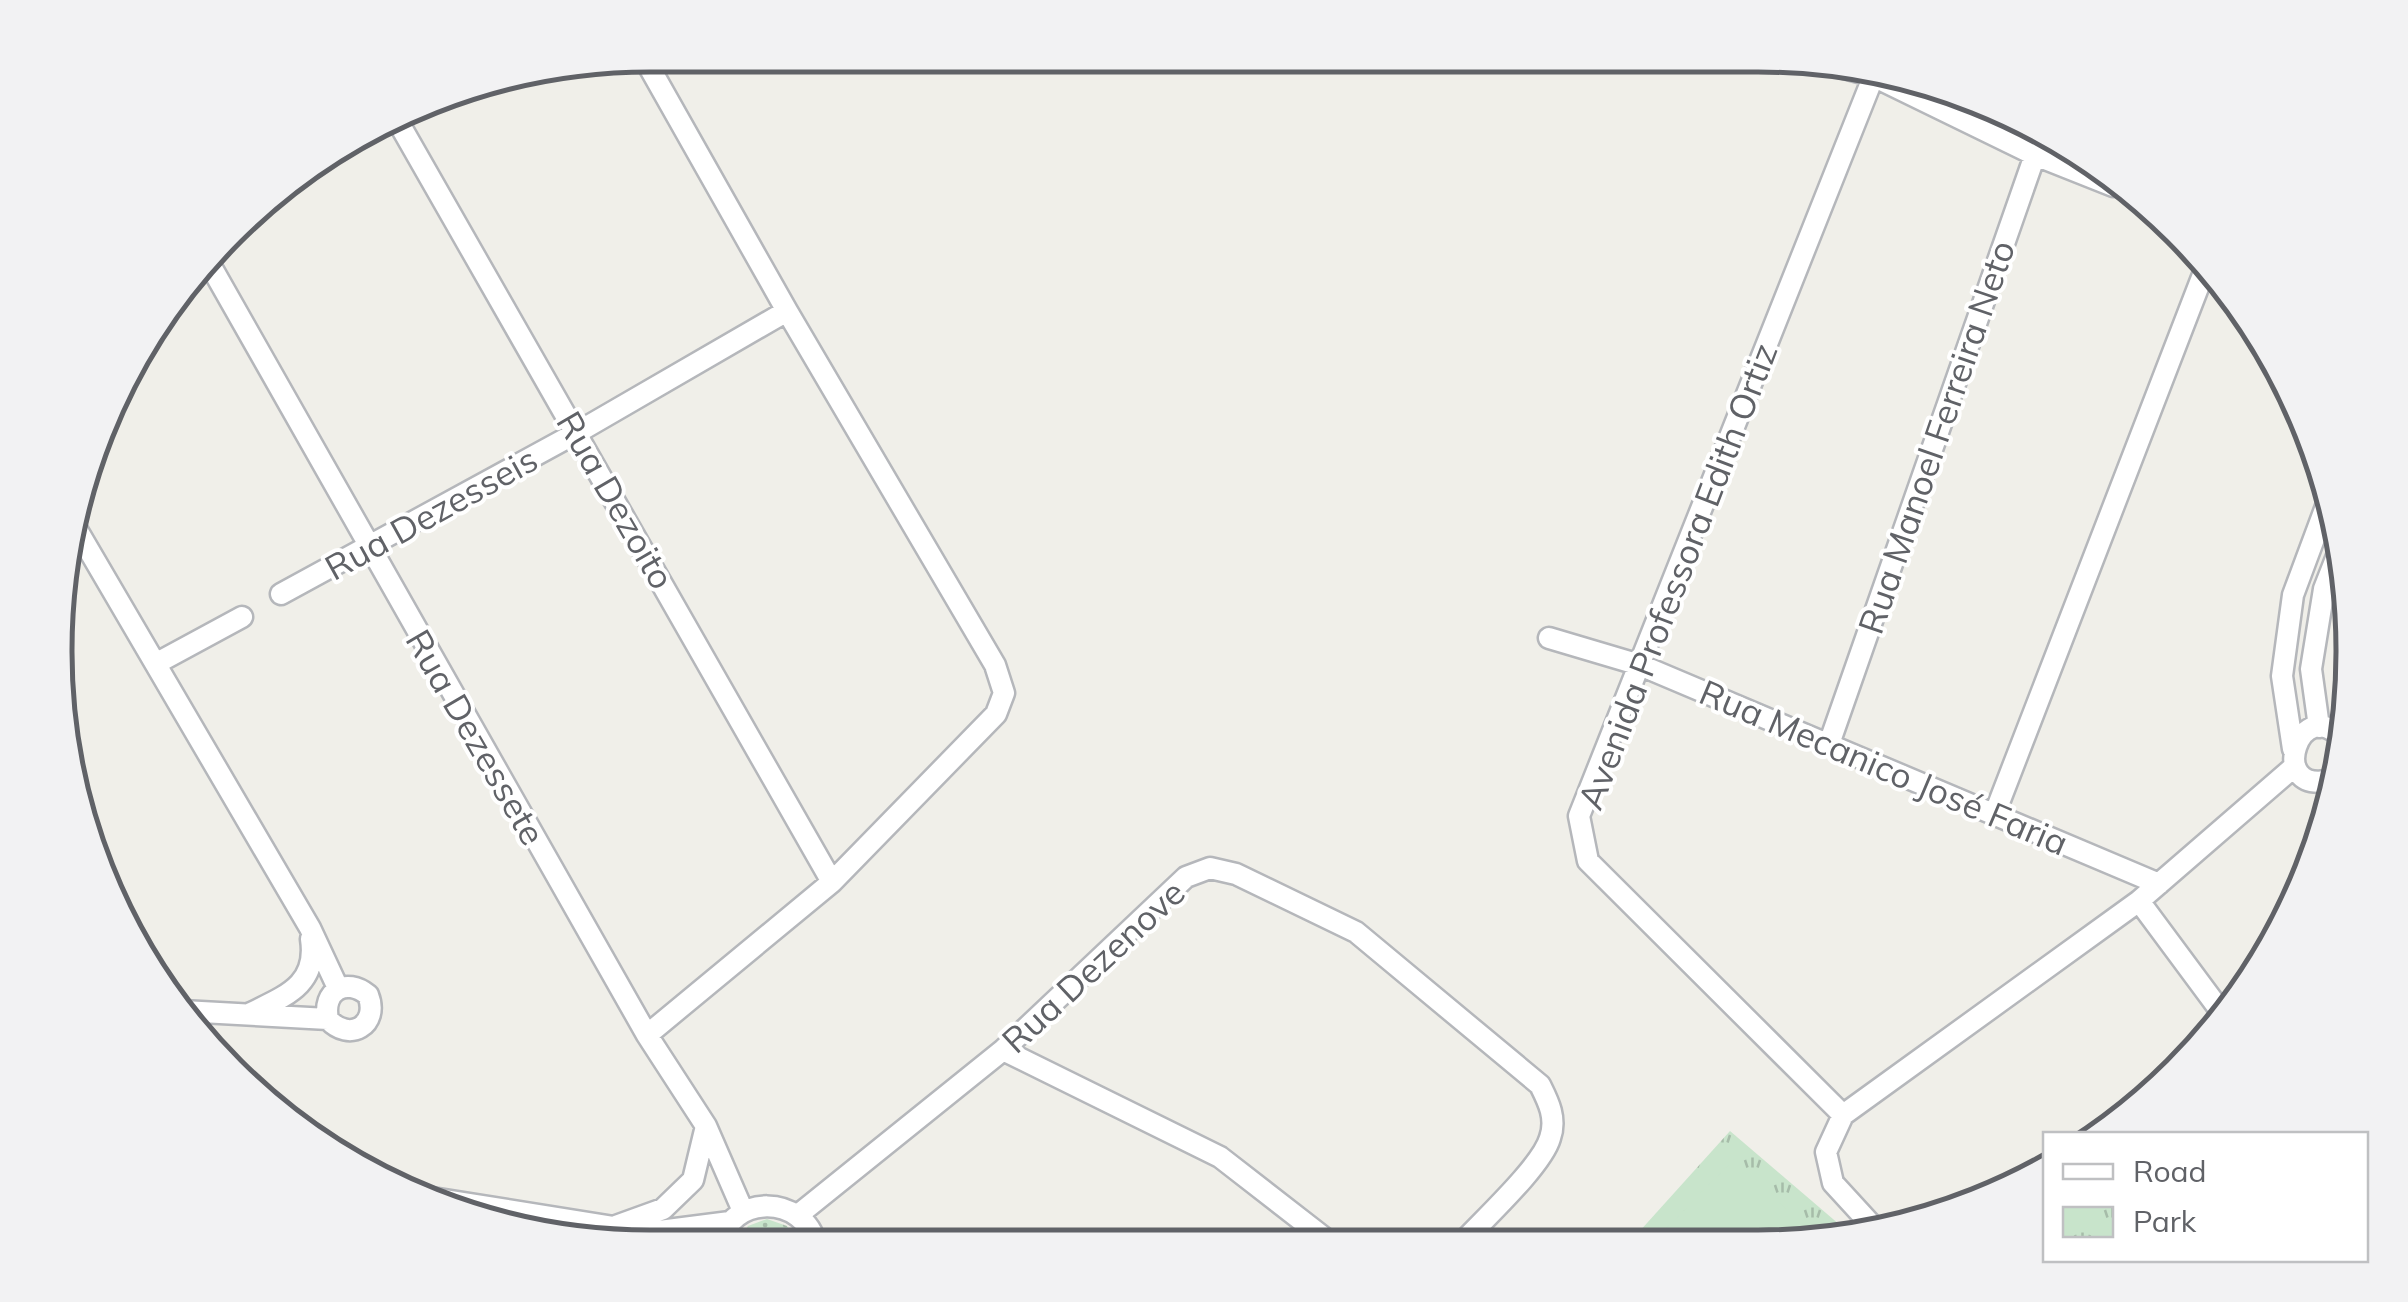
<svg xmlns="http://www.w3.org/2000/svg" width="2408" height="1302" font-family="Mulish,sans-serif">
	<defs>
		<pattern id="grass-dots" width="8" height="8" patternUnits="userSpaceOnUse" patternTransform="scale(2.5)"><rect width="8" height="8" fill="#c8e4cb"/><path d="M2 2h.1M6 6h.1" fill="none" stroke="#a6bca9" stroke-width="1.8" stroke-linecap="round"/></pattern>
		<pattern id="park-tufts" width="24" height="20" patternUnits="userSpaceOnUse" patternTransform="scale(2.5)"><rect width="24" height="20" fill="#c8e4cb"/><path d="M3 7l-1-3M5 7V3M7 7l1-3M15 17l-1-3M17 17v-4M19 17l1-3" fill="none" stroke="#a6bca9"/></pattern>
	</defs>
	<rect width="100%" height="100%" fill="#f0efe9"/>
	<path fill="url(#grass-dots)" d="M 767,1219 L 787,1226 L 799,1245 L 736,1245 L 748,1226 Z"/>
	<path fill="url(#park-tufts)" d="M 1730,1131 L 1854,1237 L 1834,1242 L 1629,1243 Z"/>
	<path fill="#c8e4cb" d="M 1735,1158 L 1800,1222 L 1780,1242 L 1652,1243 Z"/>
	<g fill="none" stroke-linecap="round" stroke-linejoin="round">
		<g stroke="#b5b7bb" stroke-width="25">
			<path id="minor" d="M 643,56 L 787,311 L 995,665 L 1004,693 L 996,714 L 832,882 L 647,1035
				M 1811,59 L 1873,76 L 2035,155 L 2113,186
				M 397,120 L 832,882
				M 209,263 L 647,1035 L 706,1126 L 743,1211
				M 73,523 L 310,928 L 338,988
				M 281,594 L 578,432 L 787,311
				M 1549,638 L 1640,665 L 2159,884
				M 157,663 L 242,617
				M 2319,727 L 2311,669 L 2324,589 L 2337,556
				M 1829,744 L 2035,155 L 2047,131
				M 2293,749 L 2282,676 L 2293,595 L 2331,493
				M 2331,780 C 2264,796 2301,688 2344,741
				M 1995,813 L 2206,267
				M 2139,901 L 2225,1017
				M 183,1011 L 328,1019 C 349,1043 380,1025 368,995 C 346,977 322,991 328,1019
				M 251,1013 C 285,996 318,985 311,939
				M 1003,1050 L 1220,1157 L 1332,1244
				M 1843,1115 L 1588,861 L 1579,816 L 1876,70
				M 1843,1115 L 2139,901 L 2295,766
				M 1843,1115 L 1826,1152 L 1833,1183 L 1877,1231
				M 426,1197 L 614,1227 L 644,1233 L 668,1246
				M 798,1215 L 1003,1050 L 1186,877 L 1210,868 L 1236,874 L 1356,932 L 1540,1085 C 1548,1101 1557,1118 1550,1138 C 1542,1166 1483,1220 1462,1243
				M 616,1226 L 663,1209 L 693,1180 L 706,1126
				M 644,1233 L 730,1222
				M 720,1245 C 729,1193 805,1194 816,1245"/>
		</g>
		<path stroke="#a1c3ae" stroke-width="4" stroke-dasharray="10 5" stroke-linecap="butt" d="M 2336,689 L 2343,657"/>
		<use href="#minor" stroke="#fff" stroke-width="20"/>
	</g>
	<g text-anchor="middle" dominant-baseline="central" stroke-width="8" stroke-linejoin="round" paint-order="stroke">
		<g font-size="35" fill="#606267" stroke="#fff">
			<text transform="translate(1936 437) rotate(-71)">Rua Manoel Ferreira Neto</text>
			<text transform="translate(616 500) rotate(60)">Rua Dezoito</text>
			<text transform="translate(431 513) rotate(-29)">Rua Dezesseis</text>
			<text transform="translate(1677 576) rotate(-69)">Avenida Professora Edith Ortiz</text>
			<text transform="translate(476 737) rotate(60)">Rua Dezessete</text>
			<text transform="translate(1884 767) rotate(23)">Rua Mecanico José Faria</text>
			<text transform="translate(1093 966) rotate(-43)">Rua Dezenove</text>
		</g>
	</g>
	<path d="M0 0H2408V1302H0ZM650 72H1758A578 578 0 0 1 2336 650V652A578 578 0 0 1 1758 1230H650A578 578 0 0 1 72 652V650A578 578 0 0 1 650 72Z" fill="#f2f2f3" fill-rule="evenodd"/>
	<path fill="none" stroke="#606267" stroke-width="5" d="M650 72H1758A578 578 0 0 1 2336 650V652A578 578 0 0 1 1758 1230H650A578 578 0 0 1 72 652V650A578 578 0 0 1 650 72Z"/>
	<rect x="2043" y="1132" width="325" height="130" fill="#ffffff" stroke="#bfc0c2" stroke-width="2.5"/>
	<rect x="2063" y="1164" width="50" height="15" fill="#ffffff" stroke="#bfc0c2" stroke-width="2.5"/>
	<text x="2133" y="1182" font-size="30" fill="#606267">Road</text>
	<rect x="2063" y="1207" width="50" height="30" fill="url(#park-tufts)" stroke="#bfc0c2" stroke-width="2.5"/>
	<text x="2133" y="1232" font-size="30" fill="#606267">Park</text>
</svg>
